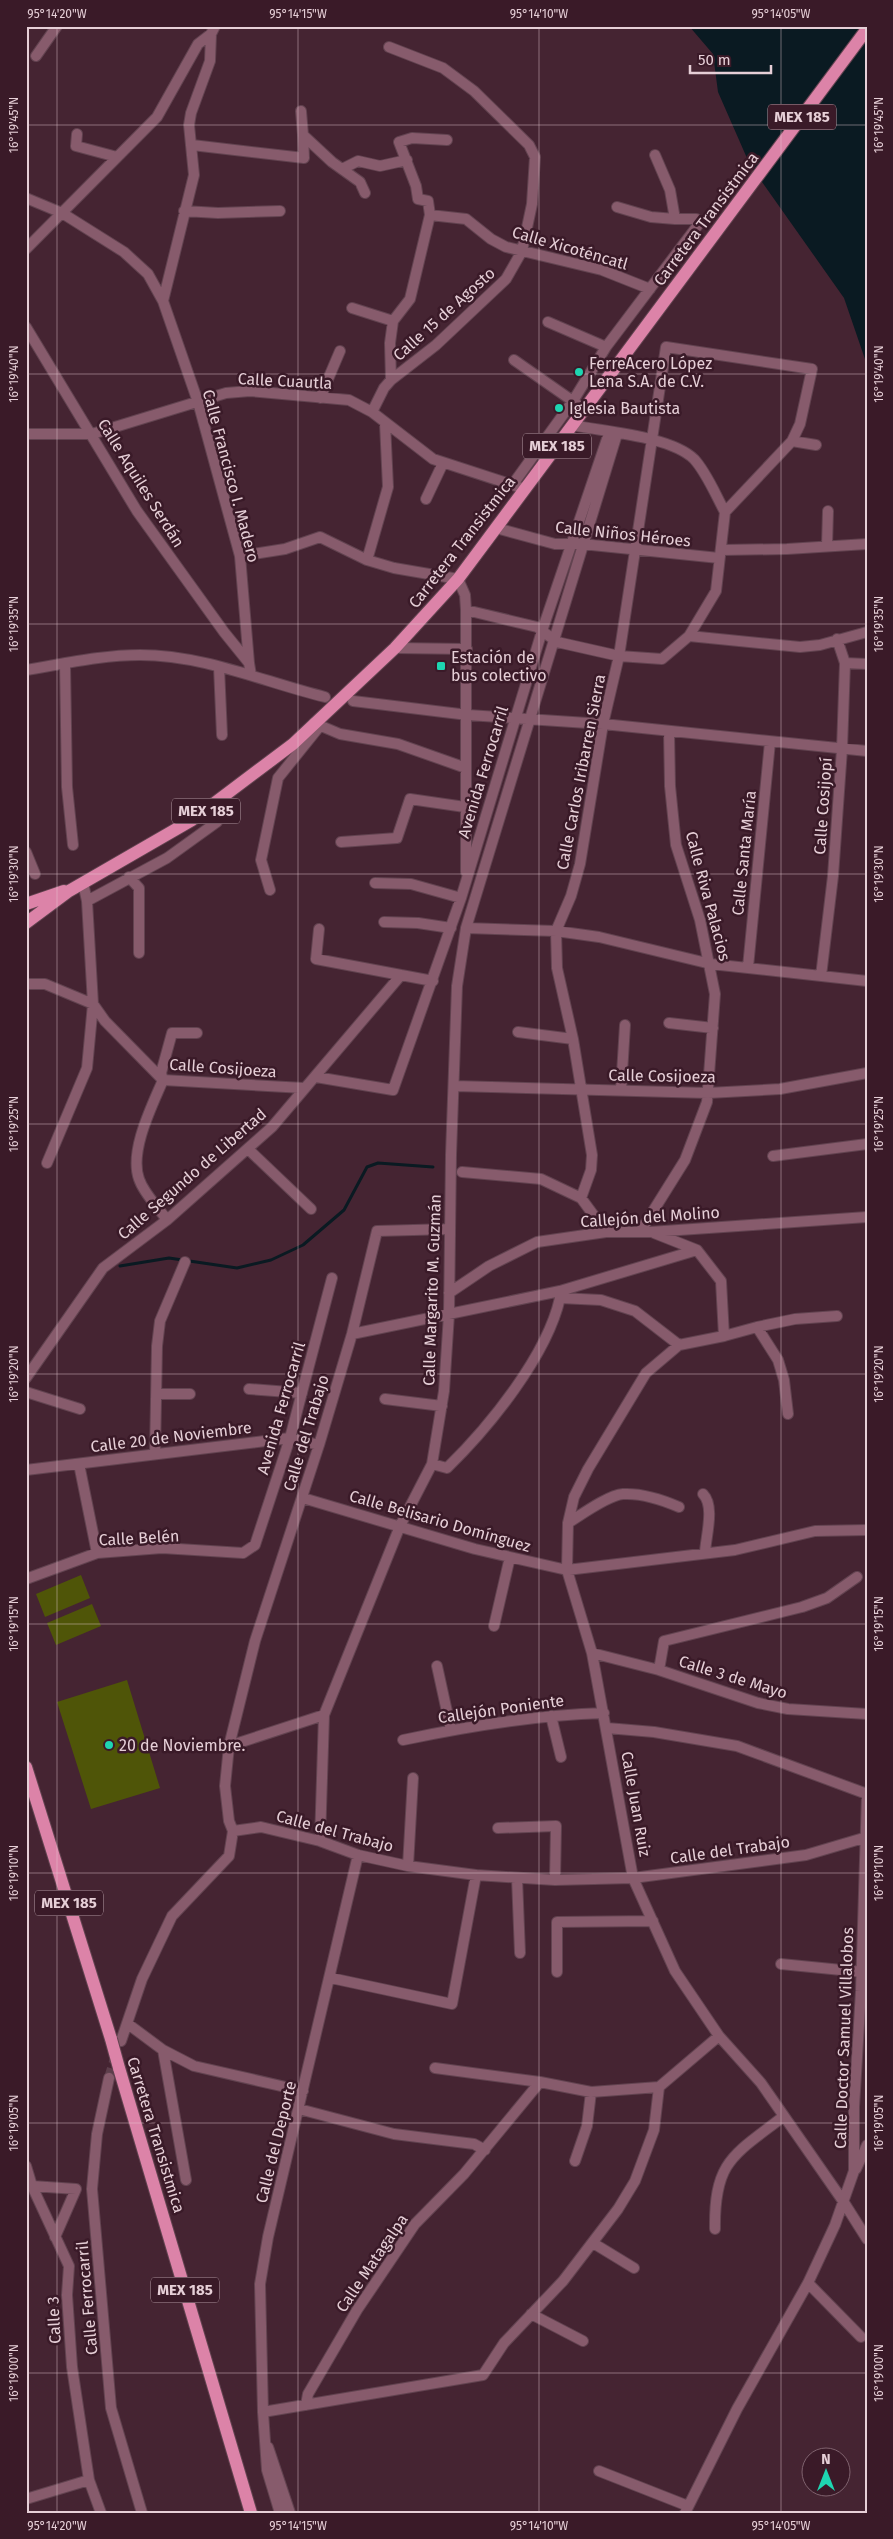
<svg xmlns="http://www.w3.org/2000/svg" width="893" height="2539" font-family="'Fira Sans',sans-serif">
	<rect width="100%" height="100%" fill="#452432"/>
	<path fill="#4f5508" d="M 81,1575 L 90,1598 L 45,1617 L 36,1594 Z
		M 92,1604 L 101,1626 L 56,1645 L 47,1623 Z
		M 127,1680 L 160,1788 L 91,1809 L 57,1702 Z"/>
	<path fill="#0a1a22" d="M 689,26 L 867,26 L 867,365 L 844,298 L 750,165 L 718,92 L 713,54 Z"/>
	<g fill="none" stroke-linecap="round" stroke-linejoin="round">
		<path stroke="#0a1a22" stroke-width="3" d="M 120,1266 L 169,1258 L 237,1268 L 271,1260 L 303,1245 L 344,1210 L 367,1167 L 378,1163 L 433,1167"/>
		<path stroke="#5d3e4b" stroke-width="10" stroke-dasharray="10 5" stroke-linecap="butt" d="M 109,2078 L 116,2055"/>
		<g stroke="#624350" stroke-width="12">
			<path id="minor" d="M 389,47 L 443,68 L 474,91 L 529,145 L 535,157 L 532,204 L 522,251 L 506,279 L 436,345 L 391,380
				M 36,56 L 57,26
				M 301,111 L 303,135 L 332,162 L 360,182 L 365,193
				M 77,134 L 76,146 L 117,157
				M 192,145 L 304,158 L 303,135
				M 342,169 L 358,161 L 380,166 L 407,160
				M 26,198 L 62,213 L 124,252 L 148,274 L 163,301 L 198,402 L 240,556 L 249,663
				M 617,207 L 651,217 L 675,219
				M 184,211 L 218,213 L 280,211
				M 430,215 L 466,219 L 491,239 L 506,247 L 602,270 L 650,289
				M 26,249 L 157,117 L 198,44 L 211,34 L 215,26
				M 163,301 L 194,175 L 189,125 L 191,113 L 210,61 L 211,34
				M 352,308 L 393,321
				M 548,322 L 606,347
				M 26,327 L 137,511 L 224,632 L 249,663 L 251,675
				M 514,360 L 577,404
				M 320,398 L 340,351
				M 372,412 L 384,388 L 391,380 L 390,343 L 393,321 L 410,299 L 430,215 L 428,201 L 418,199 L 416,186 L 399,142 L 412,138 L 447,140
				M 572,425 C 605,432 670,436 694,459 C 707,473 716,496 725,512
				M 26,434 L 92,434 L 226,393 L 250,391 L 349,400 L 372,412 L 433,459 L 525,489
				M 792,441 L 816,445
				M 513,484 L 573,401 L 606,347 L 698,225 L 696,219 L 675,219 L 670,190 L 655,155
				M 426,499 L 443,463
				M 496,528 L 555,544 L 582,544 L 719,558
				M 827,546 L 828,511
				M 722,550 L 787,549 L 867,544
				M 240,556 L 285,549 L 320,537 L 367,560 L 394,568 L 458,579 L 465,595 L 466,610 L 466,872
				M 367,560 L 388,487 L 385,423
				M 466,610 L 537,627 L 557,642 L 619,656 L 662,659 L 689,636 L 716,591 L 725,512 L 792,441 L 800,424 L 812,369 L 666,347 L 619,656 L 603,724 L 580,864 L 571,896 L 556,931 L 557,968 L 573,1039 L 592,1155 L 591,1170 L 581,1198
				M 689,636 L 800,647 L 820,645 L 867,632
				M 395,648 L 467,649
				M 845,663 L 867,664
				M 65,664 L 67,787 L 73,845
				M 219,667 L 222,735
				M 26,670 C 63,664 102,655 140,655 C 204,655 264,682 325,697
				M 353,701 L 468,715 L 603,724 L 867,751
				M 314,723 L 340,734 L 398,744 L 466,768
				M 341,842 L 397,838 L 410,799 L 465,807
				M 26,852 L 35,874
				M 129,877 L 139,888 L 139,953
				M 375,883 L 411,884 L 461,898
				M 270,890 L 261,860 L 278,778 L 319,727
				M 87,901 L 167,858 L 217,822
				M 384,922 L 418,923 L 451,928
				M 466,928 L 556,931 L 599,937 L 711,964 L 867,981
				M 319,929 L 316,959 L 401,975
				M 748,967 L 770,742
				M 821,976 L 833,876 L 842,749 L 845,663 L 837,639
				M 26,984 L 45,984 L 93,1004 L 105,1021 L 163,1080 L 304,1088
				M 669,1023 L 713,1028
				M 518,1032 L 573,1039
				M 316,1077 L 393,1090 L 461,898 L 542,631 L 609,433
				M 454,1086 L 708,1093 L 780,1089 L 867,1073
				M 621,1090 L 625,1025
				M 248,1149 L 311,1209
				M 773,1156 L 867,1144
				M 47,1163 L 87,1068 L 93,1004 L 87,901 L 83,883
				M 462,1172 L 541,1179 L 581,1198 L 606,1232
				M 167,1220 C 158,1207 144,1194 139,1179 C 129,1151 152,1106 163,1080 L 161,1073 L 172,1033 L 197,1033
				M 640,1232 L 685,1160 L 707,1102 L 715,994 L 700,920 L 676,845 L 670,786 L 669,731
				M 697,1250 L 721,1281 L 724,1336 L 679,1345 L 646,1373 L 588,1469 L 574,1497 L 568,1523 L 567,1570 L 592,1653 L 633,1878 L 675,1971 L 719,2036 L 761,2083 L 843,2201 L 867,2239
				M 560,1291 L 697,1250 L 654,1233
				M 449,1293 L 489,1266 L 537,1242 L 606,1232 L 650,1232 L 867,1217
				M 757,1327 L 795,1319 L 837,1316
				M 352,1334 L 560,1291 L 560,1298 L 601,1300 L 635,1311 L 679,1345
				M 724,1336 L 757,1327 L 778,1360 L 784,1380 L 788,1414
				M 26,1378 L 103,1268 L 167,1220 L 272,1127 L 401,975 L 433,981
				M 249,1389 L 302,1393
				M 26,1392 L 80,1409
				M 158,1394 L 190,1394
				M 385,1399 L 442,1406
				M 155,1454 L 157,1346 L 160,1321 L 185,1262
				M 79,1464 L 97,1553
				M 432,1464 L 447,1468 C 489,1427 547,1356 560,1298
				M 26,1470 L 290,1438 L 319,1445
				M 703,1494 C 715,1506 706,1536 705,1552
				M 303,1498 L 475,1549 L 567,1570 L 735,1550 L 815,1531 L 867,1530
				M 568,1523 C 581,1515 608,1495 623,1494 C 641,1493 663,1500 679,1507
				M 26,1579 L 97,1553 L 162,1548 L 243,1553 L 255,1545 L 290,1438 L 332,1278
				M 494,1626 L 510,1557
				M 592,1653 L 659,1670 L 758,1703 L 788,1709 L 867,1714
				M 437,1666 L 451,1730
				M 659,1670 L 664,1641 L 802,1607 L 827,1598 L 857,1577
				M 551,1716 L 561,1757
				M 607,1728 L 654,1732 L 737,1746 L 867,1794
				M 403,1740 C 469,1726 536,1715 604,1713
				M 229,1746 L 324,1715
				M 498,1828 L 556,1826 L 555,1880
				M 233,1831 L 261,1827 L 320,1841 L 358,1855 L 408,1866 L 476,1875 L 555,1880 L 633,1878 L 806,1855 L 867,1837
				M 320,1841 L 324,1715 L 400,1526 L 432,1464 L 444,1391 L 449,1314 L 451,1155 L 457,986 L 466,928 L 617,434
				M 408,1866 L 413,1778
				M 517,1878 L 520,1953
				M 781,1964 L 862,1972
				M 557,1972 L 557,1922 L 653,1921
				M 331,1978 L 452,2004 L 476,1875
				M 128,2024 L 163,2050 L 194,2066 L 303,2091
				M 121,2041 L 142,1979 L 172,1916 L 229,1856 L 233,1831 L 229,1821 L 225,1786 L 229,1746 L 255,1641 L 319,1445 L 352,1334 L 377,1231 L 450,1229
				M 163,2050 L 186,2180
				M 435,2068 L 540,2082 L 591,2092 L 659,2087
				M 109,2078 L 97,2134 L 92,2189 L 111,2408 L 142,2513
				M 299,2109 L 394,2134 L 474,2144 L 485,2150
				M 575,2161 L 587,2126 L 591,2092
				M 26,2166 L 32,2186 L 69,2266 L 67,2295 L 72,2367 L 89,2480 L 101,2513
				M 856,2169 L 867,2145
				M 32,2186 L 76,2189 L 55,2237
				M 715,2229 C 714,2160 734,2155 784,2116
				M 593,2243 L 634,2268
				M 808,2283 L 861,2337
				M 531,2314 L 583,2341
				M 306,2405 L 308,2394 L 357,2310 L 415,2224 L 464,2174 L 540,2082
				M 263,2412 L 483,2375 L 504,2343 L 563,2281 L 618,2209 L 635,2181 L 654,2130 L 659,2087 L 719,2036
				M 268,2447 L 290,2513
				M 599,2471 L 688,2506
				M 26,2499 L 89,2480
				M 280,2513 L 267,2470 L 263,2412 L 260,2284 L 268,2237 L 358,1855
				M 685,2513 L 737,2409 L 808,2283 L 835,2225 L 854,2171 L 854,2107 L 861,1991 L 867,1794"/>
		</g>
		<g stroke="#624350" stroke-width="14">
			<path id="primary" d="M 26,904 L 64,891
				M 26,923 L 69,891 L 192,820 L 293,744 L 395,648 L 458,579 L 867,29
				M 26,1767 L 111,2039
				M 119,2068 L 251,2513"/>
		</g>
		<use href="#minor" stroke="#875b6c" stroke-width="10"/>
		<use href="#primary" stroke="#dc83a8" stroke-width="12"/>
		<g stroke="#624350" stroke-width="14" stroke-linecap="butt">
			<path id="primary-bridge" d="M 111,2039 L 119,2068"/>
		</g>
		<use href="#primary-bridge" stroke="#dc83a8" stroke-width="12"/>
	</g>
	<path fill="none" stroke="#e6cfd7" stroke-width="1" stroke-opacity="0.45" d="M 57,26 L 57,2513M 298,26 L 298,2513M 539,26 L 539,2513M 781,26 L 781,2513M 26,125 L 867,125M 26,374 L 867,374M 26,624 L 867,624M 26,874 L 867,874M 26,1124 L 867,1124M 26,1374 L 867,1374M 26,1624 L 867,1624M 26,1873 L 867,1873M 26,2123 L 867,2123M 26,2373 L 867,2373"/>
	<g fill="#1ed5b1" stroke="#3a1a28" stroke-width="2">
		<circle cx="579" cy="372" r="5"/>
		<circle cx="559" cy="408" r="5"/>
		<rect x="436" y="661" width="10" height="10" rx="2.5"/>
		<circle cx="109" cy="1745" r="5"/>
	</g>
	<g text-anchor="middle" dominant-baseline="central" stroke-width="5" stroke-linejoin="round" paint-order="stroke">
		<g fill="#3a1a28" stroke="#b299a2" stroke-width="1">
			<rect x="768" y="104.5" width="68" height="25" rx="4"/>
			<rect x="523" y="433.5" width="68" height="25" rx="4"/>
			<rect x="172" y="798.5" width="68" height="25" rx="4"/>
			<rect x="35" y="1890.5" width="68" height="25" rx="4"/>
			<rect x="151" y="2277.5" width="68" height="25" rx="4"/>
		</g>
		<g font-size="15" font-weight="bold" fill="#e6cfd7">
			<text x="802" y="117">MEX 185</text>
			<text x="557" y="446">MEX 185</text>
			<text x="206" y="811">MEX 185</text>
			<text x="69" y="1903">MEX 185</text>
			<text x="185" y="2290">MEX 185</text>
		</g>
		<g font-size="16" fill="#e6cfd7" stroke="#3a1a28">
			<text transform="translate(706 219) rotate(-53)">Carretera Transistmica</text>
			<text transform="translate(570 248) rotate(16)">Calle Xicoténcatl</text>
			<text transform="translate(444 314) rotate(-42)">Calle 15 de Agosto</text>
			<text transform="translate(285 381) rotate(3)">Calle Cuautla</text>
			<text transform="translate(231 476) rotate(75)">Calle Francisco I. Madero</text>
			<text transform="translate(141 483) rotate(58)">Calle Aquiles Serdán</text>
			<text transform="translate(623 534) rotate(6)">Calle Niños Héroes</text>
			<text transform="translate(462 542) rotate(-52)">Carretera Transistmica</text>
			<text transform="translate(483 772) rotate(-73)">Avenida Ferrocarril</text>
			<text transform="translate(581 772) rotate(-79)">Calle Carlos Iribarren Sierra</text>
			<text transform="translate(823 806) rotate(-86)">Calle Cosijopí</text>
			<text transform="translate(744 853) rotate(-84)">Calle Santa María</text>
			<text transform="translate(708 896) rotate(75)">Calle Riva Palacios</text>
			<text transform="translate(223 1068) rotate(4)">Calle Cosijoeza</text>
			<text transform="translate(662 1076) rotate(1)">Calle Cosijoeza</text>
			<text transform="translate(192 1174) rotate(-41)">Calle Segundo de Libertad</text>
			<text transform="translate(650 1217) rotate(-4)">Callejón del Molino</text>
			<text transform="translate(432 1290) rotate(-88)">Calle Margarito M. Guzmán</text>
			<text transform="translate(281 1408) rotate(-74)">Avenida Ferrocarril</text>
			<text transform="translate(306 1433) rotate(-73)">Calle del Trabajo</text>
			<text transform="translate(171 1437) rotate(-7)">Calle 20 de Noviembre</text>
			<text transform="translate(440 1521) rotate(16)">Calle Belisario Domínguez</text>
			<text transform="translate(139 1538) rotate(-3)">Calle Belén</text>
			<text transform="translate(733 1677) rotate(17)">Calle 3 de Mayo</text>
			<text transform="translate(501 1709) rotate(-8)">Callejón Poniente</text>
			<text transform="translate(636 1804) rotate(80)">Calle Juan Ruiz</text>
			<text transform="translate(335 1831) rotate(15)">Calle del Trabajo</text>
			<text transform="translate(730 1850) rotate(-8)">Calle del Trabajo</text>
			<text transform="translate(844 2038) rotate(-88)">Calle Doctor Samuel Villalobos</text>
			<text transform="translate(156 2135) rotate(73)">Carretera Transistmica</text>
			<text transform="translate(276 2142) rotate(-76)">Calle del Deporte</text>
			<text transform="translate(372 2263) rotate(-56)">Calle Matagalpa</text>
			<text transform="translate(87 2298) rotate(-95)">Calle Ferrocarril</text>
			<text transform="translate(54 2320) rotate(-93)">Calle 3</text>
		</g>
		<g font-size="16" fill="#e6cfd7" stroke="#3a1a28" text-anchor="start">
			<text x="589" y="363">FerreAcero López<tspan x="589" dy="18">Lena S.A. de C.V.</tspan></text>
			<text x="569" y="408">Iglesia Bautista</text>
			<text x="451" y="657">Estación de<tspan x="451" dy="18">bus colectivo</tspan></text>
			<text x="119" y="1745">20 de Noviembre.</text>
		</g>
	</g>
	<rect width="893" height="2539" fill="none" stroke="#3a1a28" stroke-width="55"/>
	<g transform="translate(826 2472)"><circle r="24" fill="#3a1a28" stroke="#7f626e"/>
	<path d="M0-4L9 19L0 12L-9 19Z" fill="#1ed5b1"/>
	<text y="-8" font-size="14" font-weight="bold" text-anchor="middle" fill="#e6cfd7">N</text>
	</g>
	<path d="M690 65v8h81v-8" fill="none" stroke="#e6cfd7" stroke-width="2.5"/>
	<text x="698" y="65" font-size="15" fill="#e6cfd7" stroke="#3a1a28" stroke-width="4" paint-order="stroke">50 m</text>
	<rect x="28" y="28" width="838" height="2484" fill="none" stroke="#e6cfd7" stroke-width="2"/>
	<g font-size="12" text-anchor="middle" fill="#e6cfd7">
		<text x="57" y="18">95°14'20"W</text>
		<text x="298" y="18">95°14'15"W</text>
		<text x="539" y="18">95°14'10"W</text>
		<text x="781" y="18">95°14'05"W</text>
		<text transform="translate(14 125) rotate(-90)" y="4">16°19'45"N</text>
		<text transform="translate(879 125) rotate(-90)" y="4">16°19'45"N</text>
		<text transform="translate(14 374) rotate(-90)" y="4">16°19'40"N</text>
		<text transform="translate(879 374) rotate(-90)" y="4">16°19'40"N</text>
		<text transform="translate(14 624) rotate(-90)" y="4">16°19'35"N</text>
		<text transform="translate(879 624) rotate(-90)" y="4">16°19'35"N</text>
		<text transform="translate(14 874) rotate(-90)" y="4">16°19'30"N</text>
		<text transform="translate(879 874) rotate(-90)" y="4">16°19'30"N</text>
		<text transform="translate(14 1124) rotate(-90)" y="4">16°19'25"N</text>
		<text transform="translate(879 1124) rotate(-90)" y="4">16°19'25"N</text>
		<text transform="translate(14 1374) rotate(-90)" y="4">16°19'20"N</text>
		<text transform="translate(879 1374) rotate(-90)" y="4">16°19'20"N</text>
		<text transform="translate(14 1624) rotate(-90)" y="4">16°19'15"N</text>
		<text transform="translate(879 1624) rotate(-90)" y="4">16°19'15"N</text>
		<text transform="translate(14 1873) rotate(-90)" y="4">16°19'10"N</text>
		<text transform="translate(879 1873) rotate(-90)" y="4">16°19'10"N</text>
		<text transform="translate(14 2123) rotate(-90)" y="4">16°19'05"N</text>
		<text transform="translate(879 2123) rotate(-90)" y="4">16°19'05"N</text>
		<text transform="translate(14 2373) rotate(-90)" y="4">16°19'00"N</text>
		<text transform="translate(879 2373) rotate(-90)" y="4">16°19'00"N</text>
		<text x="57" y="2530">95°14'20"W</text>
		<text x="298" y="2530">95°14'15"W</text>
		<text x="539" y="2530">95°14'10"W</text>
		<text x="781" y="2530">95°14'05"W</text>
	</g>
</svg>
